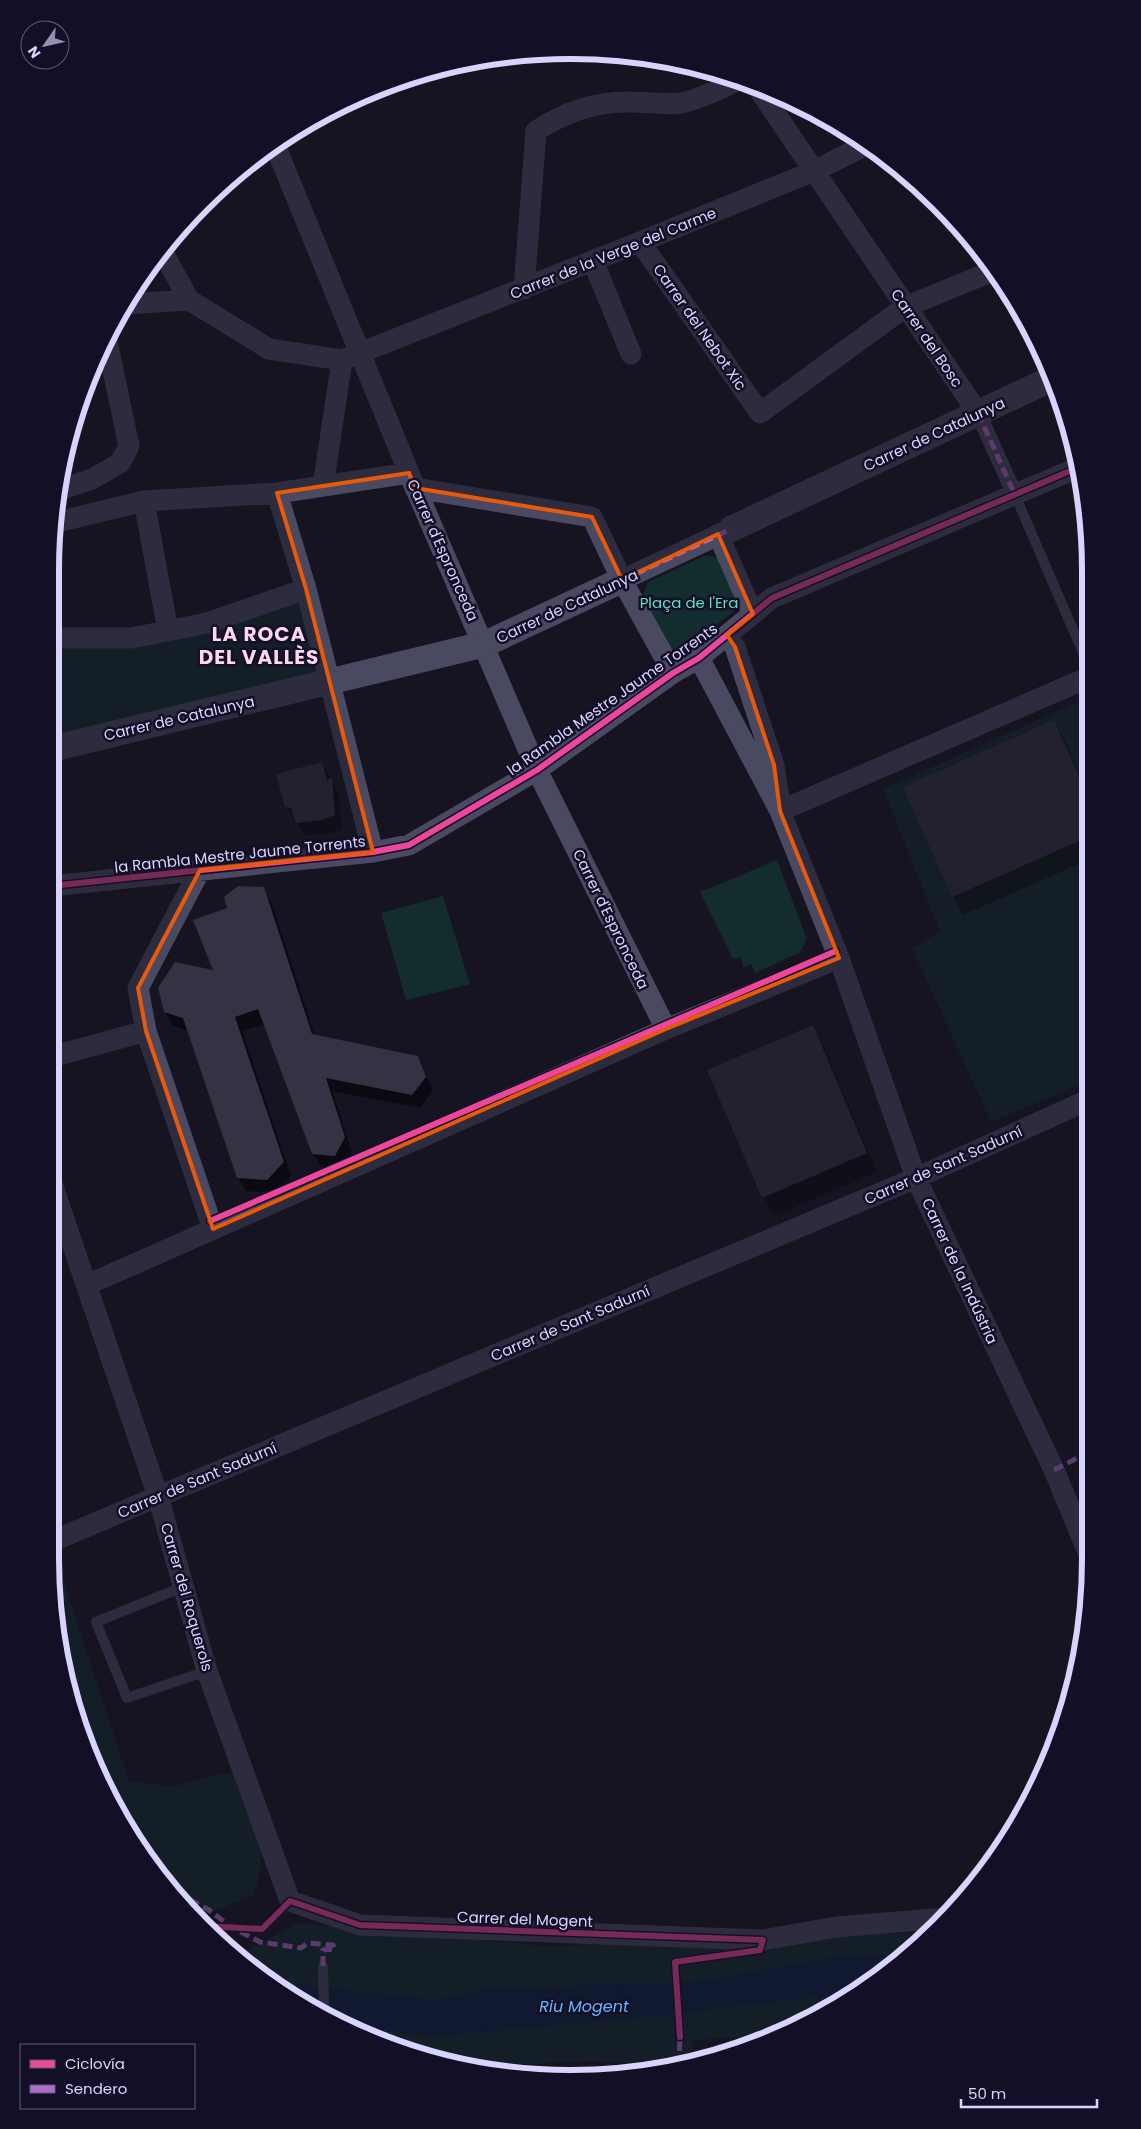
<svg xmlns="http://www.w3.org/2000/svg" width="1141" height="2129" font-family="Poppins,sans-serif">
	<rect width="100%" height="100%" fill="#161421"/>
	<path fill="#132c2d" d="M 706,555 L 719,558 C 725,574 740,595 733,612 L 682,652 L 676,654 L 671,652 L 643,594 L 648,582 Z
		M 304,596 L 324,680 L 51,743 L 51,638 L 131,638 Z
		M 1087,698 L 1088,1081 L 991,1122 L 912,948 L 940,932 L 883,789 Z
		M 777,860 L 807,939 L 799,953 L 755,973 L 751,964 L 744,968 L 740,957 L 733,959 L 700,892 Z
		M 443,896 L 470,984 L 406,1000 L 381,913 Z
		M 62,1577 L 129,1781 L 173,1787 L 216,1774 L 233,1773 L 262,1852 L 259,1878 L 253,1895 L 197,1918 L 158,1876 L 120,1819 L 78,1726 L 60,1660 L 52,1581 Z
		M 299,1923 L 544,1946 L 932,1932 L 905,1954 L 842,1956 L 696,1982 L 539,1987 L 496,1987 L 455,1997 L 436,2000 L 268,1981 L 226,1948 L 249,1949 Z
		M 858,1992 L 776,2036 L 692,2040 L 695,2063 L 671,2067 L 655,2064 L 591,2061 L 468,2067 L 436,2061 L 371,2039 L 351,2028 L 435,2036 L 626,2019 Z"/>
	<path fill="#0d2144" d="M 905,1954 L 858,1992 L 626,2019 L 434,2036 L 351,2028 L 282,1991 L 268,1981 L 436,2000 L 455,1997 L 496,1987 L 539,1987 L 696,1982 L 842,1956 Z"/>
	<path fill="#0007" d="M 1054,722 L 1065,740 L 1087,791 L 1088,860 L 963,915 L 953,896 Z
		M 322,763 L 339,793 L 342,829 L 330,833 L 305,836 L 286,806 Z
		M 263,888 L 271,902 L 315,1036 L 417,1057 L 433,1091 L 420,1108 L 332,1091 L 352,1152 L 343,1169 L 321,1167 L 313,1153 L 265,1024 L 242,1031 L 291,1176 L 275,1193 L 246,1191 L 238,1177 L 189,1031 L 173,1026 L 165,1012 L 215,972 L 228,909 Z
		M 812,1027 L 823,1045 L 877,1172 L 774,1216 L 763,1197 Z"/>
	<path fill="#343243" d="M 1054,720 L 1087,794 L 1088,837 L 952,897 L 903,787 Z
		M 322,762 L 327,780 L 332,778 L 335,815 L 321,820 L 296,823 L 291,808 L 285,807 L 276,774 Z
		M 238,886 L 264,887 L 312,1034 L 418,1056 L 426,1077 L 412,1095 L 326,1078 L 345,1137 L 335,1156 L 312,1154 L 258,1009 L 235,1017 L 284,1162 L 267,1180 L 237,1178 L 183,1018 L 164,1012 L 158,988 L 175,962 L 213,970 L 193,920 L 227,908 L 224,897 Z
		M 813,1025 L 867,1153 L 762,1198 L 707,1070 Z"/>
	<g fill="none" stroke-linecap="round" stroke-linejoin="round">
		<path stroke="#4a4962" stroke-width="10" d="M 1015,495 L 1087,662
			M 185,1586 L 96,1622 L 127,1698 L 207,1671
			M 323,1966 L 324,2014"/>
		<path stroke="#4a4962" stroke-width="16" d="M 978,413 L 1015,495"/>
		<path stroke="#4a4962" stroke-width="21" d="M 758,88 L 978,413
			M 275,145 L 409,473 L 537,770 L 666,1029
			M 640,242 L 760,413 L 905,307 L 993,271
			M 161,249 L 189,300
			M 593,261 L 631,354
			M 524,289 L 536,131 C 565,112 595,101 630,102 C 646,102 665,105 681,103 C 700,99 721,89 738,80
			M 126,304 L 189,300 L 269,349 L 342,360 L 640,242 L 814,171 L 864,146
			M 323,486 L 342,360
			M 415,488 L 592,517 L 622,580 L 673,673
			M 59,490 L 92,479 L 120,463 L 129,446 L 106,337
			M 277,493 L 306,589 L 373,852
			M 144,501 L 168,631
			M 53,523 L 144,501 L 277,493 L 409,473
			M 718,534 L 753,614
			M 622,580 L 731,529
			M 727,635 L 735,647 L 774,765 L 779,799
			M 51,638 L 131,638 L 207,623 L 306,589
			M 699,658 L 780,811 L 839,958 L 916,1178 L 1054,1470 L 1090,1557
			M 780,811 L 1087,678
			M 200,870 L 138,988 L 146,1031 L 213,1229
			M 51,886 L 373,852 L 409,845 L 537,770 L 673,673 L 699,658 L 772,598 L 1077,468
			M 51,1057 L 146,1031
			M 50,1178 L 158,1496 L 207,1671 L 290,1901 L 360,1925 L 763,1940 L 836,1927 L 946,1918
			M 87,1285 L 666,1029 L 839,958
			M 50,1542 L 916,1178 L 1088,1100"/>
		<path stroke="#4a4962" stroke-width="26" d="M 731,529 L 1053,378
			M 51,749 L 485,644 L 622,580"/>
		<path stroke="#b06ccc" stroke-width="5" stroke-dasharray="10 5" stroke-linecap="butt" d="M 978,413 L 1015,495
			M 622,580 L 731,529
			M 1054,1470 L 1089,1452
			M 50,1542 L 59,1566 L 51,1573
			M 165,1883 L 176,1892 L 209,1910 L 231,1927 L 260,1942 L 301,1948 L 308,1943 L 333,1945 L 335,1949 L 323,1950 L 323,1966
			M 679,2066 L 680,2033"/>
		<g stroke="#130f26" stroke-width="9">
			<path id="cycleway" d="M 51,886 L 373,852 L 409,845 L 537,770 L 673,673 L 699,658 L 772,598 L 1077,468
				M 210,1221 L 836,951
				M 205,1926 L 262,1929 L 290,1901 L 360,1925 L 763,1940 L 760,1950 L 675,1962 L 680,2037"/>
		</g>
		<use href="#cycleway" stroke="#ed469a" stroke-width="6"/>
	</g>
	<path d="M0 0H1141V2129H0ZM 409,473 L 415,488 L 592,517 L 622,580 L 718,534 L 753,614 L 727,635 L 735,647 L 774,765 L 780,811 L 839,958 L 666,1029 L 213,1229 L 146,1031 L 138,988 L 200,870 L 373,852 L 306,589 L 277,493 Z" fill="#161421" fill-opacity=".55" fill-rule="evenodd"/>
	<path fill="none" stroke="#e8590c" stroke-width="4" stroke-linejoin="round" d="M 409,473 L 415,488 L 592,517 L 622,580 L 718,534 L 753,614 L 727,635 L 735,647 L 774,765 L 780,811 L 839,958 L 666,1029 L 213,1229 L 146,1031 L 138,988 L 200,870 L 373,852 L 306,589 L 277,493 Z"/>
	<g text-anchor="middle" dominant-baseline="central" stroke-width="5" stroke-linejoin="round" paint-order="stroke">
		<g font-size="15" fill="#d9d4ff" stroke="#130f26">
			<text transform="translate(613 253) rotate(-22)">Carrer de la Verge del Carme</text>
			<text transform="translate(700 327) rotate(55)">Carrer del Nebot Xic</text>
			<text transform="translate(927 338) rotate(56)">Carrer del Bosc</text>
			<text transform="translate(934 434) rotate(-25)">Carrer de Catalunya</text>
			<text transform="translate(443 550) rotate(66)">Carrer d'Espronceda</text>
			<text transform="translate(567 606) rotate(-25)">Carrer de Catalunya</text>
			<text transform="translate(612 699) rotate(-35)">la Rambla Mestre Jaume Torrents</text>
			<text transform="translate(179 718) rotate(-13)">Carrer de Catalunya</text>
			<text transform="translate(240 854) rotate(-6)">la Rambla Mestre Jaume Torrents</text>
			<text transform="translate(611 919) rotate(64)">Carrer d'Espronceda</text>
			<text transform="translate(943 1165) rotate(-24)">Carrer de Sant Sadurní</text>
			<text transform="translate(960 1271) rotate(65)">Carrer de la Indústria</text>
			<text transform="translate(570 1323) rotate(-23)">Carrer de Sant Sadurní</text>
			<text transform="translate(197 1480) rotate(-23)">Carrer de Sant Sadurní</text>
			<text transform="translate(187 1597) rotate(74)">Carrer del Roquerols</text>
			<text transform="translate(525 1919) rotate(2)">Carrer del Mogent</text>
		</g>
		<g font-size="15" fill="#5fe0c0" stroke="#130f26">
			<text x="689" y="602">Plaça de l'Era</text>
		</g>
		<g font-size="16" font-style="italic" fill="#62b6ff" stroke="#130f26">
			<text x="584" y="2006">Riu Mogent</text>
		</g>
		<g font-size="20" font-weight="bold" letter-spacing="1" fill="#ffd6f0" stroke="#130f26">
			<text x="259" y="634">LA ROCA<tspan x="259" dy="23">DEL VALLÈS</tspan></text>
		</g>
	</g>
	<path d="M0 0H1141V2129H0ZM570 59H571A511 511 0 0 1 1082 570V1559A511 511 0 0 1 571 2070H570A511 511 0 0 1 59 1559V570A511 511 0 0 1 570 59Z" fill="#130f26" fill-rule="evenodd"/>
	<path fill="none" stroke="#d9d4ff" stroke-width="6" d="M570 59H571A511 511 0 0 1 1082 570V1559A511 511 0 0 1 571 2070H570A511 511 0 0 1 59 1559V570A511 511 0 0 1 570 59Z"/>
	<rect x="20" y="2044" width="175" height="65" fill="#130f26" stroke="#625e7d"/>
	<rect x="30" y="2060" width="25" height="8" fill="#ed469a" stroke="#625e7d"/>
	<text x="65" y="2069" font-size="15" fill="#d9d4ff">Ciclovía</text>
	<rect x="30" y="2085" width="25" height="8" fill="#b06ccc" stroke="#625e7d"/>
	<text x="65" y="2094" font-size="15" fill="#d9d4ff">Sendero</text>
	<g transform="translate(45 45) rotate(236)"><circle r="24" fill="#130f26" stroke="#625e7d"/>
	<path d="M0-4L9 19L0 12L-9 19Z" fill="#9591b1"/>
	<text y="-8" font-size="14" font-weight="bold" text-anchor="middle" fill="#d9d4ff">N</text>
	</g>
	<path d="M961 2099v8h136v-8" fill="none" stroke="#d9d4ff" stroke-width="2.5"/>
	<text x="968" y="2099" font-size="15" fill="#d9d4ff" stroke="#130f26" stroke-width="4" paint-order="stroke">50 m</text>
</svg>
